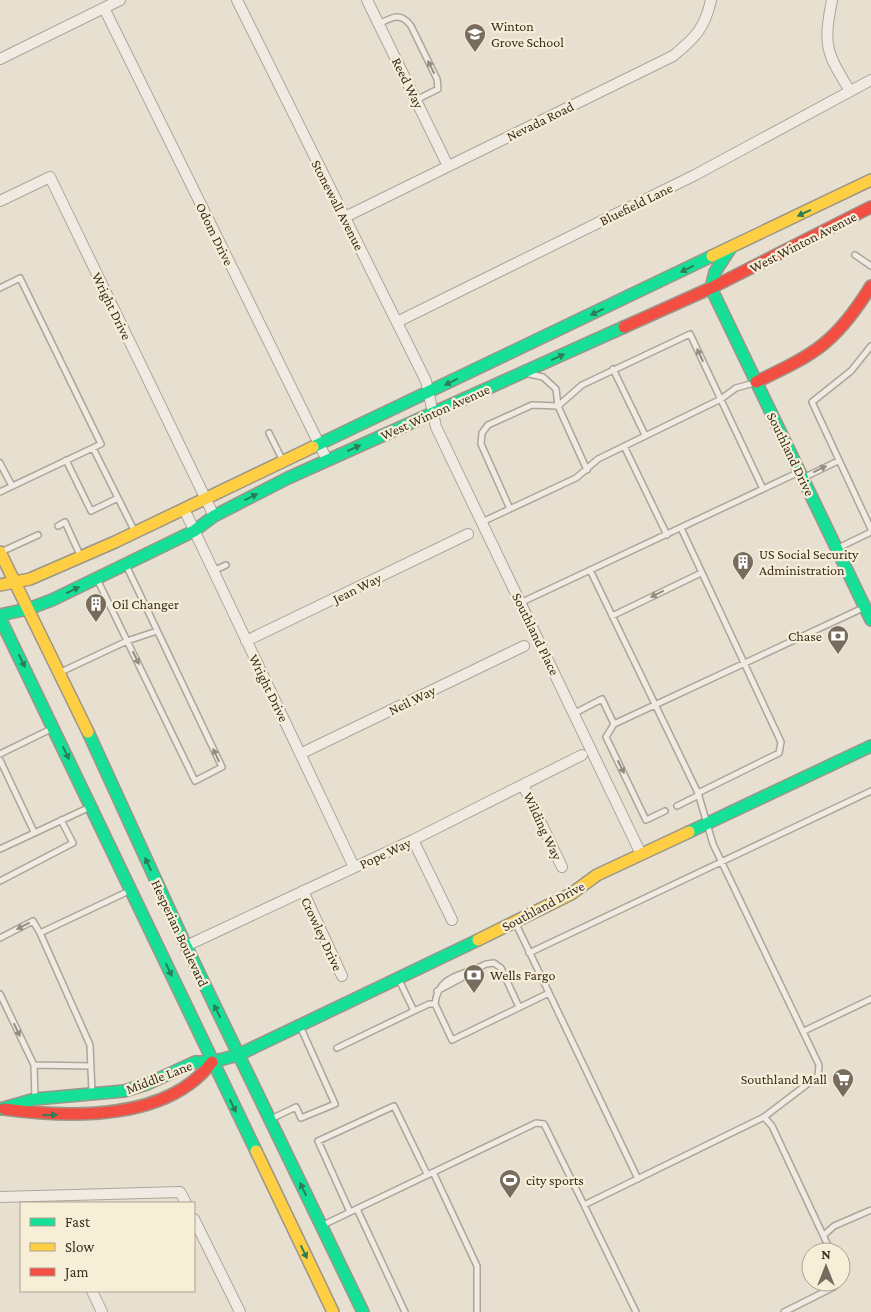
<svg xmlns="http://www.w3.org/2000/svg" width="871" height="1312" font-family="'Crimson Pro',serif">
	<rect width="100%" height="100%" fill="#e7e0d1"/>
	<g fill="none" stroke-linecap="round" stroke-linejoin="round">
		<g stroke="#ada599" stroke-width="8">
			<path id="lane" d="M 379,24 C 392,17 401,12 411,26 L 437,79 L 438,89 L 416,100
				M 855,255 L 871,266
				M 0,288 L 20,278 L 101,444 L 0,492
				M 871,346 L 851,371 L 812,402 L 871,529
				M 613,369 L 645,435
				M 529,374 L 543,377 L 556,389 L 558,406
				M 558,406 L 582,385 L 690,334 L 763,489
				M 269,433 L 283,461
				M 624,446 L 667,535
				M 93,448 L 135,532
				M 66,460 L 91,511 L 118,498
				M 0,463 L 12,486
				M 805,477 L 838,461
				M 510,509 L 481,444 L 482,433 L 488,425 L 532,405 L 558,406 L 587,470
				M 482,522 L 576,478 L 598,459 L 721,399 L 736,388 L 754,383
				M 58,526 L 65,522 L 80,555
				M 681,528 L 781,742 L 779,753 L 698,793 L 713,844 L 819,1065 L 818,1076 L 764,1117 L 772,1126 L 831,1252
				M 838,548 L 871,532
				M 3,551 L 38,535
				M 590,570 L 698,793
				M 213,571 L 226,565
				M 98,581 L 195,781 L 222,767 L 126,565
				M 520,603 L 797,473
				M 612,616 L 701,573
				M 63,671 L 127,641 L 157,631
				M 575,713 L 602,699 L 614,724
				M 614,724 L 863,608
				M 614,724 L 606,737 L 646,820 L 665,811
				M 0,754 L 51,729
				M 0,760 L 34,832
				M 677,806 L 699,795
				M 0,849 L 88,808
				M 0,881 L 73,843 L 61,820
				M 516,924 L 638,1179
				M 0,938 L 33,921 L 40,933
				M 529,953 L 871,791
				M 399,980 L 414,1011 L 429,1004 L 435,1004 L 452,1040 L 549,993
				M 437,991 L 467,975
				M 0,994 L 34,1065
				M 435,1004 C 438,974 463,976 486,964 L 494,963 L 501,968 L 519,1007
				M 804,1031 L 871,999
				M 337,1048 L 414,1011
				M 92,1092 L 90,1045 L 40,933 L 129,891
				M 35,1098 L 34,1065 L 91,1066
				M 273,1118 L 296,1107 L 301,1118 L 335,1104 L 300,1026
				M 433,1172 L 477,1266 L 477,1312
				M 584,1205 L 636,1312
				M 357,1209 L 405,1312
				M 350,1212 L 318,1141 L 394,1106 L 427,1174
				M 323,1225 L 536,1123 L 544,1124 L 584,1205 L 764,1117
				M 824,1235 L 834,1226 L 871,1210
				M 784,1312 L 834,1287 L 839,1282"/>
		</g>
		<g stroke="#ada599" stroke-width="12">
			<path id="street" d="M 237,0 L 426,381 L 436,427 L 641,854
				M 367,0 L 448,166
				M 832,0 C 823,46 826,52 850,91
				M 104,8 L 327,460
				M 0,59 L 120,0
				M 0,201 L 50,177 L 214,516
				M 345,217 L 673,56 C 695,38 705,28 711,0
				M 397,322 L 695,175 L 871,80
				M 184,509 L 354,867
				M 246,641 L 468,534
				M 300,754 L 524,646
				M 523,785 L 562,867
				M 413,840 L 452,920
				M 303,891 L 342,976
				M 186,946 L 413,840 L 582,755
				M 0,1197 L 180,1192 L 186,1203
				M 194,1219 L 240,1312
				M 92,1291 L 102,1312"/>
		</g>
		<g stroke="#9c958a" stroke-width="14">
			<path id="fast" d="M 730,249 L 715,272 L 711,288 L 871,620
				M 313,447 L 712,256
				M 0,615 L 28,609 L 52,600 L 194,531 L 214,516 L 288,478 L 624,327
				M 0,618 L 256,1151
				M 88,732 L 186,946 L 363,1312
				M 689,832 L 871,746
				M 0,1109 L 35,1099 L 124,1091 L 147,1084 L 195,1062 L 212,1062 L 238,1055 L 478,940"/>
		</g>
		<g stroke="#9c958a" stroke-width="14">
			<path id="slow" d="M 712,256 L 871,180
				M 0,552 L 88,732
				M 0,585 L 30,579 L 115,542 L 313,447
				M 478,940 L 571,894 L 597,875 L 689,832
				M 256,1151 L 333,1312"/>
		</g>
		<g stroke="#9c958a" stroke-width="14">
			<path id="jam" d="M 624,327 L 711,288 L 871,207
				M 756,382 C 815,354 836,343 871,286
				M 4,1109 C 70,1118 167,1121 212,1062"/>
		</g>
		<use href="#lane" stroke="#efebe3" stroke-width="5"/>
		<use href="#street" stroke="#efebe3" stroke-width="10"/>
		<use href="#fast" stroke="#16e098" stroke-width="11"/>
		<use href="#slow" stroke="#ffcf43" stroke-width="11"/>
		<use href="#jam" stroke="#f24e42" stroke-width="11"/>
	</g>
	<defs><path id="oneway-solid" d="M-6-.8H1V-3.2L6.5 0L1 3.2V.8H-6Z" transform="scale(1.25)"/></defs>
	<g fill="#968c82">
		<use href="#oneway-solid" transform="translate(431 67) rotate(-116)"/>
		<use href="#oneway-solid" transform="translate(700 355) rotate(-115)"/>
		<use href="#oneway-solid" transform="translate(820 469) rotate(-26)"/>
		<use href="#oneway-solid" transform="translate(657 594) rotate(154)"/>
		<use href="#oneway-solid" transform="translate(136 658) rotate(64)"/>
		<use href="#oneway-solid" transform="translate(216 755) rotate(-115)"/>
		<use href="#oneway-solid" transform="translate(621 767) rotate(64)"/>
		<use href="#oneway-solid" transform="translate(23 926) rotate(153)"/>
		<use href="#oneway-solid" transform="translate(17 1030) rotate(64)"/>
	</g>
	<g fill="#2b7e56">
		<use href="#oneway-solid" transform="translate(804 213) rotate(155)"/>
		<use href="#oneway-solid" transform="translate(687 269) rotate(154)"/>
		<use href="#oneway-solid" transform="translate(597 312) rotate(154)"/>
		<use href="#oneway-solid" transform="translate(558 357) rotate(-24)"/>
		<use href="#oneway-solid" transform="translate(451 382) rotate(154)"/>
		<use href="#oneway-solid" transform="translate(354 448) rotate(-24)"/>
		<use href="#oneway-solid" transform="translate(251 497) rotate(-27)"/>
		<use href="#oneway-solid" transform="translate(73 590) rotate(-26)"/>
		<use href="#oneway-solid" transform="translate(22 661) rotate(64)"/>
		<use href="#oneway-solid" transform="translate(66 753) rotate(65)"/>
		<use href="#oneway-solid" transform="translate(148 864) rotate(-115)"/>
		<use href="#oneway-solid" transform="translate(169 970) rotate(65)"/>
		<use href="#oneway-solid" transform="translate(217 1011) rotate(-116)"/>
		<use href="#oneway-solid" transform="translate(233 1106) rotate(64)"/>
		<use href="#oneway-solid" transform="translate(50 1115) rotate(-2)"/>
		<use href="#oneway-solid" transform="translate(303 1189) rotate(-116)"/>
		<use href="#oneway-solid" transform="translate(304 1252) rotate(64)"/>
	</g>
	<defs>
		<g id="school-pin" transform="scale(1.125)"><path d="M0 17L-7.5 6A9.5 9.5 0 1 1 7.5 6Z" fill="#786c5e" stroke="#f7eed8"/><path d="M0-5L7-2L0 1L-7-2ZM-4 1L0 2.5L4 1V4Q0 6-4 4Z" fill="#fff"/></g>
		<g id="building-pin" transform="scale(1.125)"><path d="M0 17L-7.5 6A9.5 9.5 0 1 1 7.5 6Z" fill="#786c5e" stroke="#f7eed8"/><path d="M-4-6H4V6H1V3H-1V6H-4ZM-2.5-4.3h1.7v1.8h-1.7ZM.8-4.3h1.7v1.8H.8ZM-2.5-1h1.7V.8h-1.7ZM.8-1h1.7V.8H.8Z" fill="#fff"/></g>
		<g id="bank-pin" transform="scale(1.125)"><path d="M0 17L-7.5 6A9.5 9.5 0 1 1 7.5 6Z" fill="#786c5e" stroke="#f7eed8"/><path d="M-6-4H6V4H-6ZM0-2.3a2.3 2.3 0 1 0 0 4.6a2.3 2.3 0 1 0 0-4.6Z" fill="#fff"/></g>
		<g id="supermarket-pin" transform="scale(1.125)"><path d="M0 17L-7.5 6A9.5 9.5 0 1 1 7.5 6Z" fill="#786c5e" stroke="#f7eed8"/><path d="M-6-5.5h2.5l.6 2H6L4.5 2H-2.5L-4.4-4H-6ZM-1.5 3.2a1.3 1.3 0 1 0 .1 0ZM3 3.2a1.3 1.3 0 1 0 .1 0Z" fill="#fff"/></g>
		<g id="stadium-pin" transform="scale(1.125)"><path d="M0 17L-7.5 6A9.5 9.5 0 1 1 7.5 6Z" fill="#786c5e" stroke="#f7eed8"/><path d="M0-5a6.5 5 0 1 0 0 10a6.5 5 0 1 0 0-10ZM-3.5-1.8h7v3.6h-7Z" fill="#fff"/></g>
	</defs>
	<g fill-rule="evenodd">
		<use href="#school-pin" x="475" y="34"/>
		<use href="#building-pin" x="743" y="562"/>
		<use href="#building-pin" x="96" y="604"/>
		<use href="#bank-pin" x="838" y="636"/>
		<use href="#bank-pin" x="474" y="975"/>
		<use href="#supermarket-pin" x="843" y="1079"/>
		<use href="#stadium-pin" x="510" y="1180"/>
	</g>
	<g text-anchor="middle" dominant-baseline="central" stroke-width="4.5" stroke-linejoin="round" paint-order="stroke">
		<g font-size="14" fill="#3d2e20" stroke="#f7eed8" text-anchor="start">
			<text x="491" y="26">Winton<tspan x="491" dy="16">Grove School</tspan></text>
			<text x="759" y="554">US Social Security<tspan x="759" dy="16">Administration</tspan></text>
			<text x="112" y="604">Oil Changer</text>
			<text x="822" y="636" text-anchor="end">Chase</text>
			<text x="490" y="975">Wells Fargo</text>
			<text x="827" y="1079" text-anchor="end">Southland Mall</text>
			<text x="526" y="1180">city sports</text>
		</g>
		<g font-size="14" fill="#3d2e20" stroke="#f7eed8">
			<text transform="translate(408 83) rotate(64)">Reed Way</text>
			<text transform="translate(540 121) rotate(-26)">Nevada Road</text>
			<text transform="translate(636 204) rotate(-26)">Bluefield Lane</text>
			<text transform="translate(338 205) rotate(63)">Stonewall Avenue</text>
			<text transform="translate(215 234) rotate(64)">Odom Drive</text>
			<text transform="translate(803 242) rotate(-27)">West Winton Avenue</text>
			<text transform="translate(112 306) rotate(64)">Wright Drive</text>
			<text transform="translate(435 412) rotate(-24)">West Winton Avenue</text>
			<text transform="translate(791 454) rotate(64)">Southland Drive</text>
			<text transform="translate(357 588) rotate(-26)">Jean Way</text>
			<text transform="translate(536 634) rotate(64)">Southland Place</text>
			<text transform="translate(269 688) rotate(64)">Wright Drive</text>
			<text transform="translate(412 700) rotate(-26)">Neil Way</text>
			<text transform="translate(543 826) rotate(65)">Wilding Way</text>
			<text transform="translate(385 853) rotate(-25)">Pope Way</text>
			<text transform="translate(543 906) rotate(-28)">Southland Drive</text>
			<text transform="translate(180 933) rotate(65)">Hesperian Boulevard</text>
			<text transform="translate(322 934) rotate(65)">Crowley Drive</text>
			<text transform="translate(159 1077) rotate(-21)">Middle Lane</text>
		</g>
	</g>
	<rect x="20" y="1202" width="175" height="90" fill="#f7eed8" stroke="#ada18e"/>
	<rect x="30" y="1218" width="25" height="8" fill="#16e098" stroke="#ada18e"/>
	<text x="65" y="1227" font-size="15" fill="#3d2e20">Fast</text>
	<rect x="30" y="1243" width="25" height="8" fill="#ffcf43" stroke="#ada18e"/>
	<text x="65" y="1252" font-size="15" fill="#3d2e20">Slow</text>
	<rect x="30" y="1268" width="25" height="8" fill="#f24e42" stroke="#ada18e"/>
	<text x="65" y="1277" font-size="15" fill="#3d2e20">Jam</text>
	<g transform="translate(826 1267)"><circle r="24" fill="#f7eed8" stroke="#ada18e"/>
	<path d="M0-4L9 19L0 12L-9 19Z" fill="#786c5e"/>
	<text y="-8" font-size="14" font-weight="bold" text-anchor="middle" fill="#3d2e20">N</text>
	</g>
</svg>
